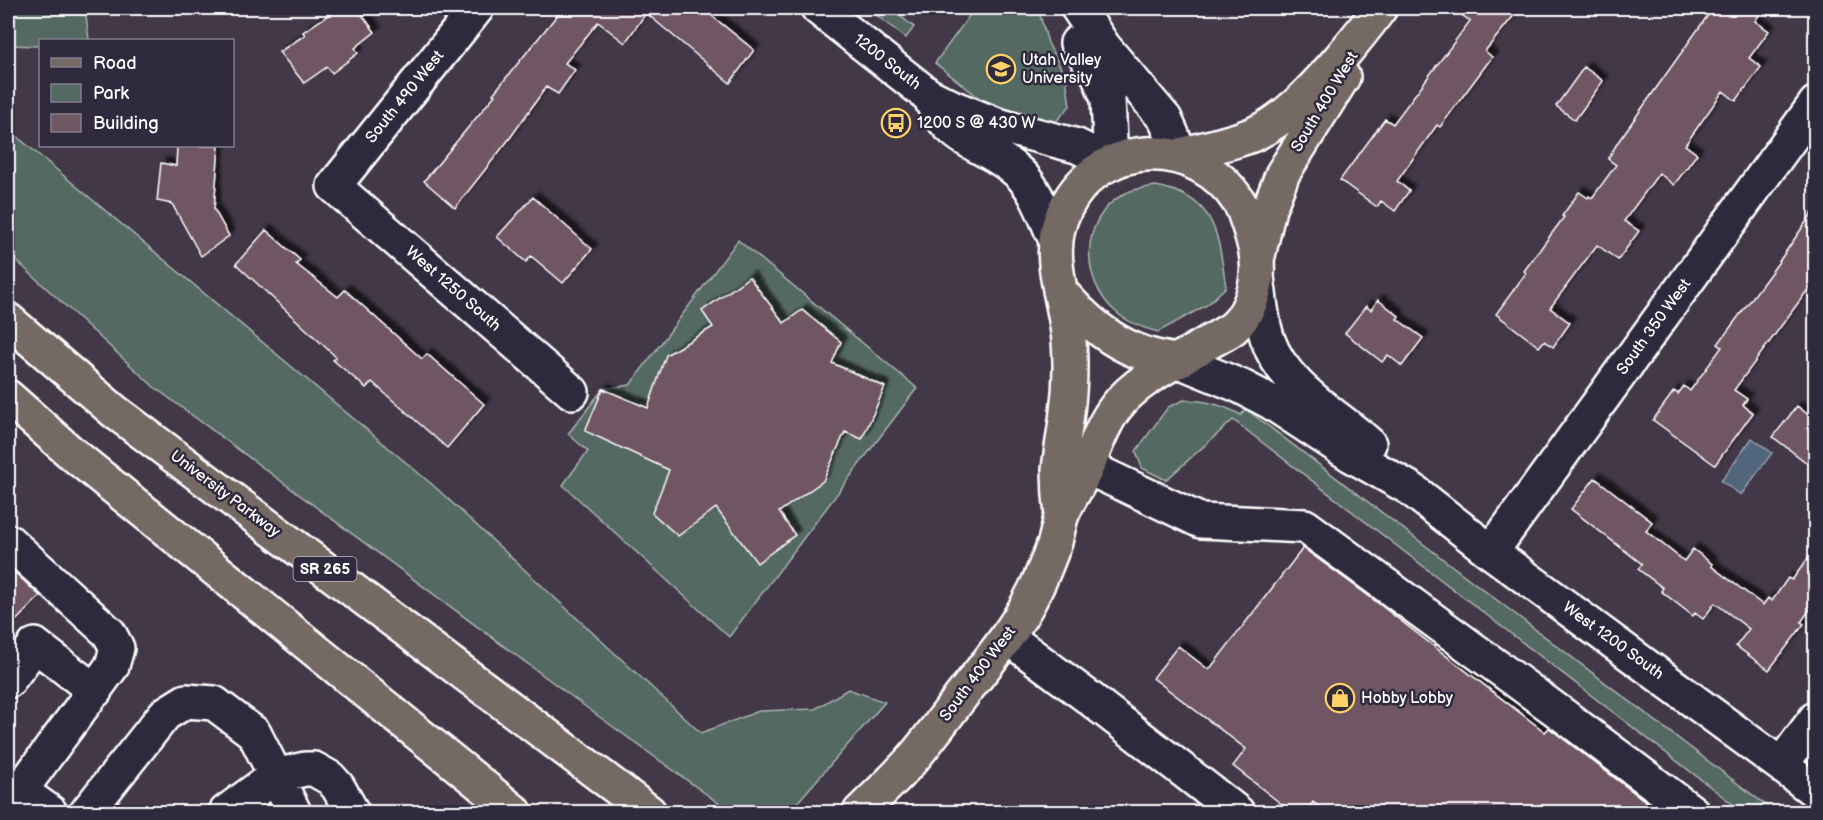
<svg xmlns="http://www.w3.org/2000/svg" width="1823" height="820" font-family="'Balsamiq Sans',sans-serif">
	<defs>
		<filter id="shadow"><feDropShadow dx="5.5" dy="-5.5" stdDeviation="1.5" flood-color="#0009"/></filter>
	</defs>
	<rect width="100%" height="100%" fill="#423848"/>
	<filter id="ink" filterUnits="userSpaceOnUse"><feTurbulence type="fractalNoise" baseFrequency=".0167" numOctaves="2"/><feDisplacementMap in="SourceGraphic" scale="12" xChannelSelector="R" yChannelSelector="G"/><feConvolveMatrix kernelMatrix="1 2 1 2 8 2 1 2 1" color-interpolation-filters="sRGB"/></filter>
	<g filter="url(#ink)">
		<path fill="#556963" stroke="#aab4b1" stroke-width="1.5" d="M 8,8 L 85,8 L 89,40 L 40,40 L 40,46 L 8,45 Z
			M 867,8 L 890,8 L 914,27 L 906,38 Z
			M 975,8 L 1038,8 L 1048,43 L 1066,78 L 1070,106 L 1049,129 L 1015,126 L 935,63 Z
			M 8,129 L 434,486 L 701,733 L 759,711 L 815,709 L 848,689 L 885,702 L 789,812 L 731,812 L 594,713 L 154,387 L 8,253 Z
			M 1156,186 C 1217,197 1218,235 1226,287 L 1207,305 L 1158,332 C 1143,328 1128,323 1116,312 C 1080,281 1079,218 1124,194 C 1134,188 1145,188 1156,186 Z
			M 738,240 L 917,388 L 729,637 L 563,485 L 588,451 L 568,434 L 603,389 L 630,385 Z
			M 1184,400 C 1206,400 1223,405 1241,415 L 1246,409 L 1775,812 L 1743,812 L 1233,420 L 1166,480 L 1142,468 L 1136,451 L 1168,407 Z"/>
		<path fill="#51667c" stroke="#97a3b0" stroke-width="1.5" d="M 1752,438 L 1772,453 L 1741,495 L 1721,481 Z"/>
		<path fill="#6f5763" stroke="#fff" stroke-width="1.5" filter="url(#shadow)" d="M 339,8 L 357,8 L 375,32 L 355,48 L 358,53 L 332,73 L 327,67 L 304,83 L 279,52 L 305,35 L 303,32 Z
			M 563,8 L 702,8 L 754,50 L 730,83 L 646,13 L 625,43 L 598,22 L 565,63 L 575,70 L 558,94 L 546,87 L 510,138 L 455,208 L 424,181 L 495,95 L 493,94 Z
			M 1452,8 L 1520,8 L 1485,51 L 1492,57 L 1440,127 L 1437,125 L 1397,181 L 1409,191 L 1395,211 L 1381,201 L 1377,207 L 1340,180 L 1385,119 L 1393,124 L 1470,21 Z
			M 1713,8 L 1764,8 L 1755,21 L 1769,31 L 1749,58 L 1761,67 L 1736,101 L 1723,91 L 1685,145 L 1697,154 L 1674,185 L 1659,173 L 1624,221 L 1639,231 L 1618,260 L 1597,245 L 1550,308 L 1570,323 L 1553,347 L 1544,341 L 1539,347 L 1496,314 L 1526,273 L 1524,271 L 1564,217 L 1562,216 L 1579,192 L 1588,198 L 1589,196 L 1592,198 L 1616,165 L 1608,159 L 1618,142 Z
			M 1584,67 L 1603,81 L 1575,120 L 1556,106 Z
			M 177,146 L 219,146 L 214,209 L 229,236 L 201,256 L 172,204 L 157,201 L 161,163 L 176,166 Z
			M 533,197 L 592,249 L 563,283 L 531,256 L 526,262 L 497,237 Z
			M 1815,209 L 1815,280 L 1734,390 L 1747,399 L 1743,405 L 1753,413 L 1715,465 L 1653,420 L 1674,391 L 1678,394 L 1684,386 L 1690,391 L 1722,347 L 1718,344 L 1778,263 Z
			M 266,230 L 300,260 L 296,264 L 338,297 L 345,290 L 422,359 L 427,354 L 484,404 L 447,448 L 372,382 L 366,388 L 333,360 L 336,357 L 236,264 Z
			M 749,277 L 784,323 L 802,310 L 841,342 L 832,363 L 885,387 L 862,439 L 845,432 L 823,481 L 779,512 L 795,535 L 757,563 L 716,508 L 678,536 L 652,513 L 669,470 L 585,431 L 603,389 L 648,408 L 666,355 L 713,327 L 702,311 Z
			M 1378,300 L 1399,316 L 1397,319 L 1423,338 L 1402,366 L 1388,355 L 1382,362 L 1345,333 L 1366,306 L 1371,310 Z
			M 1797,406 L 1815,420 L 1815,469 L 1773,437 Z
			M 1595,478 L 1652,522 L 1646,531 L 1684,561 L 1693,549 L 1712,564 L 1711,566 L 1763,605 L 1768,598 L 1772,601 L 1788,578 L 1792,580 L 1815,549 L 1815,602 L 1801,622 L 1804,624 L 1769,670 L 1736,646 L 1749,629 L 1715,603 L 1703,619 L 1695,613 L 1693,616 L 1661,591 L 1663,588 L 1638,569 L 1642,564 L 1571,509 Z
			M 1303,548 L 1366,594 L 1545,732 L 1549,728 L 1661,813 L 1327,813 L 1313,802 L 1305,813 L 1293,813 L 1233,766 L 1246,749 L 1153,678 L 1178,646 L 1209,670 Z
			M 8,566 L 40,596 L 8,629 Z"/>
		<g fill="none" stroke-linecap="round" stroke-linejoin="round">
			<g stroke="#fff" stroke-width="38">
				<path id="minor" d="M 477,8 L 334,186 L 572,392
					M 818,8 L 928,95 L 952,107 L 997,125 L 1077,146 L 1111,163
					M 1078,8 L 1104,47 L 1165,119 L 1173,137 L 1178,156
					M 1077,43 L 1099,76 L 1108,99 L 1111,163
					M 933,104 C 956,146 989,145 1019,173 C 1037,190 1045,217 1055,238
					M 1257,277 C 1260,297 1261,321 1268,340 C 1283,385 1335,414 1369,444
					M 1179,361 L 1240,386 L 1269,401 L 1351,455 L 1411,489 L 1491,552 L 1781,765 L 1816,792
					M 1087,467 L 1201,521 L 1305,526 L 1563,715 L 1692,812
					M 8,541 L 109,633 L 117,648 L 112,666 L 20,791
					M 1491,552 L 1816,103
					M 1007,637 L 1088,697 L 1237,812
					M 8,681 L 35,645 L 95,691
					M 1781,765 L 1816,718
					M 8,782 L 50,812
					M 87,812 L 165,714 L 186,701 L 214,703 L 254,733 L 294,812
					M 226,812 L 275,776 L 305,769 L 314,769 L 330,778 L 338,787 L 352,812"/>
			</g>
			<g stroke="#fff" stroke-width="38">
				<path id="major" d="M 1178,156 C 1201,149 1233,143 1254,134 C 1288,118 1312,90 1337,62 C 1352,44 1367,26 1380,8
					M 1258,256 L 1269,209 L 1283,173 L 1343,77
					M 1060,291 C 1093,329 1127,356 1179,361
					M 8,320 L 114,411 L 649,812
					M 8,397 L 69,451 L 515,812
					M 860,812 C 878,794 898,776 914,757 C 933,734 951,709 970,685 C 994,655 1018,625 1035,590 C 1043,574 1049,558 1055,542 C 1057,534 1059,525 1061,517 C 1067,501 1078,487 1085,471 C 1095,450 1101,426 1116,407 C 1138,378 1180,360 1211,341 C 1218,337 1226,333 1233,328 C 1247,316 1255,294 1257,276 C 1259,259 1254,242 1249,226 C 1246,218 1244,209 1239,202 C 1197,136 1100,137 1065,209 C 1043,253 1065,296 1069,341 C 1071,365 1070,389 1067,412 C 1065,432 1061,450 1059,470 C 1059,485 1060,500 1062,515"/>
			</g>
			<use href="#minor" stroke="#2f2a3d" stroke-width="33"/>
			<use href="#major" stroke="#756964" stroke-width="33"/>
		</g>
	</g>
	<defs>
		<g id="university-ring" transform="scale(1.5)"><circle r="9.5" fill="#2f2a3d" stroke="#ffd166" stroke-width="1.5"/><path d="M0-5L7-2L0 1L-7-2ZM-4 1L0 2.5L4 1V4Q0 6-4 4Z" fill="#ffd166"/></g>
		<g id="bus-ring" transform="scale(1.5)"><circle r="9.5" fill="#2f2a3d" stroke="#ffd166" stroke-width="1.5"/><path d="M-5-6H5V4H4V6H2V4H-2V6H-4V4H-5ZM-3.5-4V0h7V-4ZM-3.5 1.2v1.5H-2V1.2ZM2 1.2v1.5H3.5V1.2Z" fill="#ffd166"/></g>
		<g id="shop-ring" transform="scale(1.5)"><circle r="9.5" fill="#2f2a3d" stroke="#ffd166" stroke-width="1.5"/><path d="M-5-2.5h2.3a2.7 3.5 0 0 1 5.4 0H5L5.5 6h-11ZM-1.5-2.5h3a1.5 2.3 0 0 0-3 0Z" fill="#ffd166"/></g>
	</defs>
	<g fill-rule="evenodd">
		<use href="#university-ring" x="1001" y="69"/>
		<use href="#bus-ring" x="896" y="123"/>
		<use href="#shop-ring" x="1340" y="698"/>
	</g>
	<g text-anchor="middle" dominant-baseline="central" stroke-width="5" stroke-linejoin="round" paint-order="stroke">
		<rect fill="#2f2a3d" stroke="#c1bfc5" stroke-width="1.5" x="293.5" y="557" width="63" height="24" rx="4.5"/>
		<g font-size="15" font-weight="bold" fill="#fff">
			<text x="325" y="569">SR 265</text>
		</g>
		<g font-size="16" fill="#fff" stroke="#2f2a3d" text-anchor="start">
			<text x="1022" y="60">Utah Valley<tspan x="1022" dy="18">University</tspan></text>
			<text x="917" y="123">1200 S @ 430 W</text>
			<text x="1361" y="698">Hobby Lobby</text>
		</g>
		<g font-size="16" fill="#fff" stroke="#2f2a3d">
			<text transform="translate(887 62) rotate(38)">1200 South</text>
			<text transform="translate(405 97) rotate(-51)">South 490 West</text>
			<text transform="translate(1325 102) rotate(-59)">South 400 West</text>
			<text transform="translate(453 289) rotate(41)">West 1250 South</text>
			<text transform="translate(1654 327) rotate(-54)">South 350 West</text>
			<text transform="translate(225 494) rotate(37)">University Parkway</text>
			<text transform="translate(1613 641) rotate(36)">West 1200 South</text>
			<text transform="translate(978 674) rotate(-53)">South 400 West</text>
		</g>
	</g>
	<rect width="1823" height="820" fill="none" stroke="#2f2a3d" stroke-width="30"/>
	<rect x="15" y="15" width="1793" height="790" fill="none" stroke="#fff" stroke-width="2" filter="url(#ink)"/>
	<rect x="39" y="39" width="195" height="108" fill="#2f2a3d" stroke="#827f8b" stroke-width="1.5"/>
	<rect x="51" y="58" width="30" height="9" fill="#756964" stroke="#827f8b" stroke-width="1.5"/>
	<text x="93" y="69" font-size="18" fill="#ffffff">Road</text>
	<rect x="51" y="84" width="30" height="18" fill="#556963" stroke="#827f8b" stroke-width="1.5"/>
	<text x="93" y="99" font-size="18" fill="#ffffff">Park</text>
	<rect x="51" y="114" width="30" height="18" fill="#6f5763" stroke="#827f8b" stroke-width="1.5"/>
	<text x="93" y="129" font-size="18" fill="#ffffff">Building</text>
</svg>
